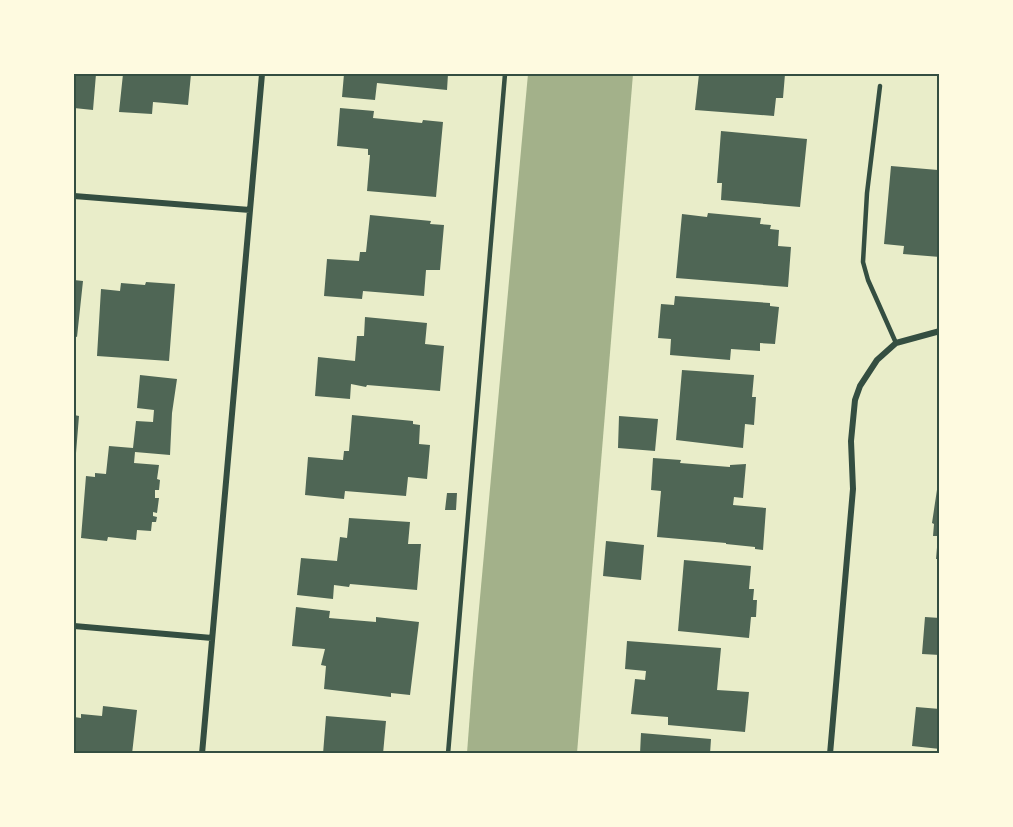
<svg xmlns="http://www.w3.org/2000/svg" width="1013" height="827" font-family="'Asap Condensed',sans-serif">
	<rect width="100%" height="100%" fill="#e9edc9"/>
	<path fill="#a3b18a" d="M 528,74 L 633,74 L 577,753 L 467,753 L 473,674 Z"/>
	<path fill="#4f6655" d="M 74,74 L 96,74 L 93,110 L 74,108 Z
		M 123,74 L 191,74 L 188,105 L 153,102 L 152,114 L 119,112 Z
		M 344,74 L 448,74 L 447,90 L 377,83 L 375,100 L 342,97 Z
		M 699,74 L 785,74 L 783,98 L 776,98 L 774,116 L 695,110 Z
		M 340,108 L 374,111 L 373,118 L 422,123 L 423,120 L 443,122 L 436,197 L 367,191 L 370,155 L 368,155 L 368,149 L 337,146 Z
		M 721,131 L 807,139 L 800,207 L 721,200 L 722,183 L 717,183 Z
		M 891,166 L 938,170 L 937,176 L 940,176 L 940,257 L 903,254 L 904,246 L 884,244 Z
		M 708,213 L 761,218 L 760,224 L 771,225 L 770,229 L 779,230 L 778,246 L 791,247 L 788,287 L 676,278 L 682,214 L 707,217 Z
		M 370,215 L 431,221 L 430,224 L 444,225 L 440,270 L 426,270 L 424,296 L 363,291 L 362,299 L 324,296 L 327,259 L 359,261 L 360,252 L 366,252 Z
		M 74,280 L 83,281 L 77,337 L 74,336 Z
		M 146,282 L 175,284 L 169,361 L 97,356 L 101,289 L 120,291 L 121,283 L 145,285 Z
		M 675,296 L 770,303 L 770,306 L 779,307 L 775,344 L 760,343 L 760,351 L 731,349 L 730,360 L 670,355 L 671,339 L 658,338 L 661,304 L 674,305 Z
		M 365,317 L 427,323 L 425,344 L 444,346 L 440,391 L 367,385 L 366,387 L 351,384 L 350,399 L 315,396 L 318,357 L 355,361 L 357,336 L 364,336 Z
		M 682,370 L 754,375 L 752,397 L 756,397 L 754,425 L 745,424 L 743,448 L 676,440 Z
		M 140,375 L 177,379 L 172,413 L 170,455 L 135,452 L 134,463 L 159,465 L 157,479 L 160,480 L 159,490 L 155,490 L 155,498 L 159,498 L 157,513 L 153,512 L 153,516 L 157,517 L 156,522 L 152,522 L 151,531 L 137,530 L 136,540 L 108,537 L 107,541 L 81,538 L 86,476 L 95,477 L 95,473 L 106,474 L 109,446 L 133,448 L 136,421 L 153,422 L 154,410 L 137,408 Z
		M 74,415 L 79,416 L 76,453 L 74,453 Z
		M 352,415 L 413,421 L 413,424 L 420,425 L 419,444 L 430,445 L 427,479 L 408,477 L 406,496 L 345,491 L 344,499 L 305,495 L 308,457 L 343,460 L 344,451 L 349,451 Z
		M 619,416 L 658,419 L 655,451 L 618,448 Z
		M 653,458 L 681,460 L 680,463 L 730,467 L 730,465 L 746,464 L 743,498 L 734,497 L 733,505 L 766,508 L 763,550 L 755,549 L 755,547 L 726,544 L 726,543 L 657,537 L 661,491 L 651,490 Z
		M 938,483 L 940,483 L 940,559 L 936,559 L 938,536 L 933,536 L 934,524 L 932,523 Z
		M 447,493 L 457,493 L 456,510 L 445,510 Z
		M 349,518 L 410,522 L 408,544 L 421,544 L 417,590 L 350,584 L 349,587 L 334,585 L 333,599 L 297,595 L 301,558 L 337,561 L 340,537 L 347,538 Z
		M 606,541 L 644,545 L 641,580 L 603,576 Z
		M 684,560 L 751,566 L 749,589 L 754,589 L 753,600 L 757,600 L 756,617 L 751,617 L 749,638 L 678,631 Z
		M 296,607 L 330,611 L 329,618 L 376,622 L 376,617 L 419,622 L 410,695 L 391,693 L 391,697 L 324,689 L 326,666 L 321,665 L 325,649 L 292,646 Z
		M 925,617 L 940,618 L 940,655 L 922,654 Z
		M 627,641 L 721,648 L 717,690 L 749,692 L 745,732 L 668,725 L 668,717 L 631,714 L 635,679 L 645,680 L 646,671 L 625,669 Z
		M 103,706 L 137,710 L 132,754 L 74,754 L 74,717 L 81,718 L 81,714 L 102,716 Z
		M 916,707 L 940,709 L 940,749 L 912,746 Z
		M 326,716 L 386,721 L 383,754 L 323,754 Z
		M 641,733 L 711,739 L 710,754 L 640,754 Z"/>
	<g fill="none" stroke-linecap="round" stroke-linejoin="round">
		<path stroke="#344e41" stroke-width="4.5" d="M 880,86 L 867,193 L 863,262 L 868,280 L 896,343
			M 448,754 L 505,74"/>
		<path stroke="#344e41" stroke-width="6" d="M 74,196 L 250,210
			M 74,626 L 212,638
			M 202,754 L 262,74
			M 830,754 L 853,489 L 851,441 L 855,400 L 860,386 L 877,360 L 896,343 L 940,331"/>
	</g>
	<rect width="1013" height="827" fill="none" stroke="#fefae0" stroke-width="150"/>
	<rect x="75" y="75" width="863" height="677" fill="none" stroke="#344e41" stroke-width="2"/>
</svg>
